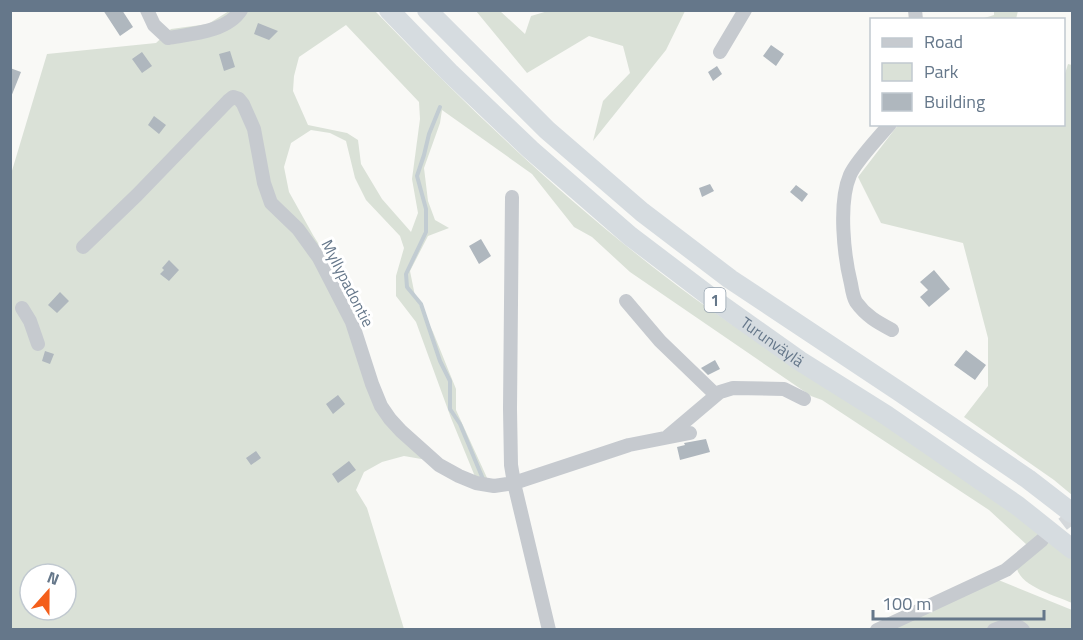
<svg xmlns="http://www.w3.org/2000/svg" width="1083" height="640" font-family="'Titillium Web',sans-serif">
	<rect width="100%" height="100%" fill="#f9f9f6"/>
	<path fill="#dae1d7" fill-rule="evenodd" d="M 229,11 L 375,11 C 474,114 578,213 694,298 C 758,344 825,384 891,428 C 937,459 983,491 1028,523 L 1040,535 L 1027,545 L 989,510 L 822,400 L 811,396 L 630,272 L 592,237 L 574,227 L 532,174 L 442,110 L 440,123 L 424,168 L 428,201 L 435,220 L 449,228 L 428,236 L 410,271 L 415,296 L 433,332 L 456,389 L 456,410 L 488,480 L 476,479 L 451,418 L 416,322 L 396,296 L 396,276 L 404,248 L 400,236 L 366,200 L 355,178 L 346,141 L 330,133 L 311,130 L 291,143 L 284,167 L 289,192 L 313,235 L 341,280 L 359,325 L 382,400 L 427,460 L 404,456 L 382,462 L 364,472 L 356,490 L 367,508 L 404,629 L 11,630 L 11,174 L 47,54 L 156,43 L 171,29 L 208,24 ZM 346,25 L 419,102 L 420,119 L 412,179 L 418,213 L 411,232 L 382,199 L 361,164 L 358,140 L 347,133 L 308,125 L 293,91 L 294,76 L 299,57 ZM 30,574 L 66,574 L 66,610 L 30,610 Z
		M 476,11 L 500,11 L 525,34 L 531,16 L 548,11 L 685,11 L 666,50 L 593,141 L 603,101 L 630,73 L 623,46 L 589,36 L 527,73 Z
		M 994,11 L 994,10 L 1018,11 L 1016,19 L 981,19 L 994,15 Z
		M 1068,64 L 1072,65 L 1072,495 L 1054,480 L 964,417 L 988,386 L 988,338 L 963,243 L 881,223 L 858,177 L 898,125 L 1064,124 L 1064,77 Z
		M 1047,541 L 1062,550 L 1072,559 L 1072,603 C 1057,596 1022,587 1017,569 Z
		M 996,579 L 1072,610 L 1072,629 L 885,630 Z"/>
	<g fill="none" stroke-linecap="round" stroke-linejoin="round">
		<path stroke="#c2ccd2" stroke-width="4" d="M 440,107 L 429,134 L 424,155 L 417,176 L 426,209 L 426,232 L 406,274 L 407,287 L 421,304 L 440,361 L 450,381 L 450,409 L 460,424 L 483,479"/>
	</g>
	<path fill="#afb7be" d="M 103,10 L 122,10 L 133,27 L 120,36 Z
		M 258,23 L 278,31 L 269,40 L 254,34 Z
		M 771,45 L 784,54 L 776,66 L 763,56 Z
		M 230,51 L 235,67 L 224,71 L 219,54 Z
		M 142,52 L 152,66 L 142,73 L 132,59 Z
		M 717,66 L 722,74 L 713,81 L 708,72 Z
		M 10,68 L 21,72 L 11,97 L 10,97 Z
		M 154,116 L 166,125 L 159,134 L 148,125 Z
		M 710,184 L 714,191 L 702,197 L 699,188 Z
		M 796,185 L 808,194 L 802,202 L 790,192 Z
		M 481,239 L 491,256 L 479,264 L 469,246 Z
		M 169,260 L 179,270 L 169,281 L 160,274 L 164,270 L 162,268 Z
		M 934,270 L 950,289 L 929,307 L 920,297 L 928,290 L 920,282 Z
		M 60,292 L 69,301 L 57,313 L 48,305 Z
		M 966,350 L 986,365 L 975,380 L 954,365 Z
		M 45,351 L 54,354 L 50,364 L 42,361 Z
		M 715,360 L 720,369 L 708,375 L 701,368 Z
		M 338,395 L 345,404 L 333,414 L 326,404 Z
		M 706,439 L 710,452 L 680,460 L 677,447 L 685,445 L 684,443 Z
		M 256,451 L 261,458 L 251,465 L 246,458 Z
		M 349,461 L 356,470 L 338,483 L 332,474 Z"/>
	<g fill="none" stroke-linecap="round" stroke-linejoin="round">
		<path stroke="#d4d8db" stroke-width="14" stroke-dasharray="14 7" stroke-linecap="butt" d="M 1046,537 L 1072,517"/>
		<path stroke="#c6cacf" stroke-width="14" d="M 147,10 L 154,25 L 168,38 C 191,34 227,32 241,10
			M 915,10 L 916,20
			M 720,52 L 745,10
			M 890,124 C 879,137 856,161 850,175 C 838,203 844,256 851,284 C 852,290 853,297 856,302 C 866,316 877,322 892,330
			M 512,197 L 510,409 L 511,465 L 514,483 L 629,445 L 690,433
			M 83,247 L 137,195 L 228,101 L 233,97 L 239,99 L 243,104 L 254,129 L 264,183 L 271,203 L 298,229 L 319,258 L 352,322 L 372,384 L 381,406 L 390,419 L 401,431 L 439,465 L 459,476 L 476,483 L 494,486 L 514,483 L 549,630
			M 626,301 L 660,341 L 716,395
			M 22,308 L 30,321 L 38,344
			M 668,436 L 720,392 L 733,388 L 784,389 L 804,399
			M 877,630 L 1006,570 L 1042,540
			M 994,630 C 1004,626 1014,622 1023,630"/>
		<g stroke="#d6dce0" stroke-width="20">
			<path id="s1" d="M 389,10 L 449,72 L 531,150 L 630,236 L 721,305 L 800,361 L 886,415 L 1018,506 L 1072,549"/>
			<path d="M 427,10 L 547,130 L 642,212 L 730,279 L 900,392 L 1028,479 L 1072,513"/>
		</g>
	</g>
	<g text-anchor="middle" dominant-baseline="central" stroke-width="6" stroke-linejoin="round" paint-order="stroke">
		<rect fill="#fff" stroke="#93a0ad" stroke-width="1.5" x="704.5" y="288" width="21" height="24" rx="4.5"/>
		<g font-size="15" font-weight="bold" fill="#65778a">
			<text x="715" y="300">1</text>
		</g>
		<g font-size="16" fill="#65778a" stroke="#fff">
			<text transform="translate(348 283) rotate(63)">Myllypadontie</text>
			<text stroke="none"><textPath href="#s1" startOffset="508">Turunväylä</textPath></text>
		</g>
	</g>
	<rect width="1083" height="640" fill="none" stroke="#65778a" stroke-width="24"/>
	<rect x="870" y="18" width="195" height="108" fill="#ffffff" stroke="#c1c9d0" stroke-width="1.5"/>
	<rect x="882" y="38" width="30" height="9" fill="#c6cacf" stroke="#c1c9d0" stroke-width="1.5"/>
	<text x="924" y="48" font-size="18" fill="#65778a">Road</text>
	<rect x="882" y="63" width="30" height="18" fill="#dae1d7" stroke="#c1c9d0" stroke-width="1.5"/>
	<text x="924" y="78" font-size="18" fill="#65778a">Park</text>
	<rect x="882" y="93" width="30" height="18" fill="#afb7be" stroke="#c1c9d0" stroke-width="1.5"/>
	<text x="924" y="108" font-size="18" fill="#65778a">Building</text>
	<g transform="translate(48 592) rotate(21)"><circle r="28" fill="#ffffff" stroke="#c1c9d0" stroke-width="1.5"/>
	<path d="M0-4.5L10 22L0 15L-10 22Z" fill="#f45f1b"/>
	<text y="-9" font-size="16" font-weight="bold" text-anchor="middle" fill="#65778a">N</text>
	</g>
	<path d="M873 610v9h171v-9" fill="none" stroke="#65778a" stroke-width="3"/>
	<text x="882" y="610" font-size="18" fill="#65778a" stroke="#ffffff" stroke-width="4.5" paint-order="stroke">100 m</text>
</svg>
